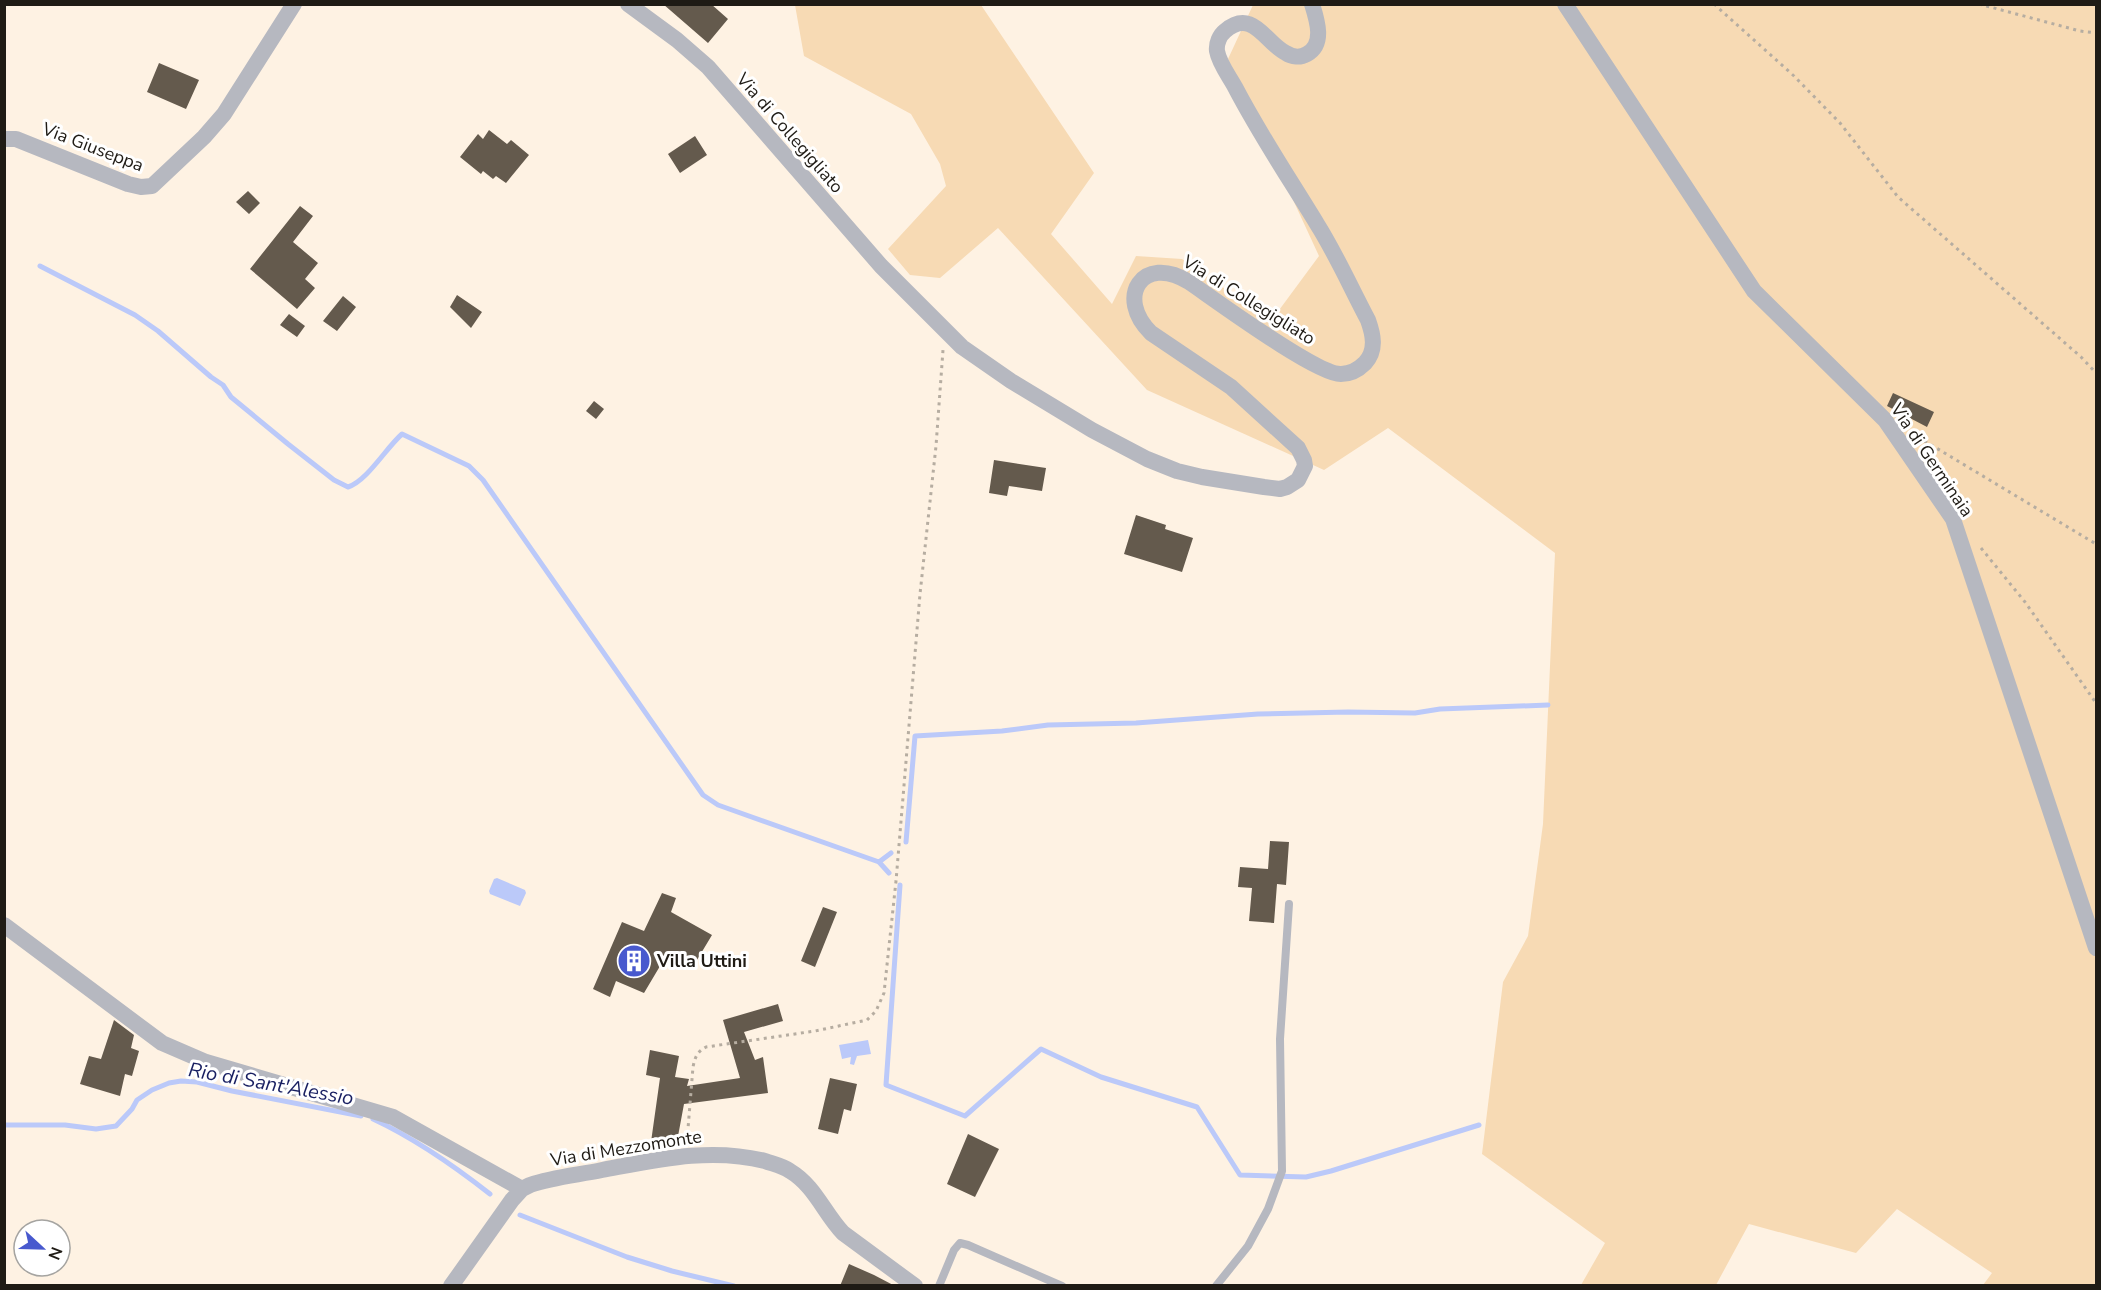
<svg xmlns="http://www.w3.org/2000/svg" width="2101" height="1290" font-family="'Nunito Sans',sans-serif">
	<rect width="100%" height="100%" fill="#fef2e3"/>
	<path fill="#f7dab4" d="M 795,5 L 981,5 L 1094,173 L 1051,234 L 1112,304 L 1136,256 L 1182,259 L 1271,321 L 1319,256 L 1228,59 L 1253,5 L 2096,5 L 2096,1285 L 1983,1285 L 1992,1273 L 1897,1209 L 1856,1253 L 1749,1224 L 1716,1285 L 1581,1285 L 1605,1243 L 1482,1154 L 1503,982 L 1528,936 L 1543,824 L 1555,553 L 1388,428 L 1324,470 L 1147,390 L 998,228 L 940,278 L 910,275 L 888,249 L 946,186 L 940,164 L 911,114 L 804,56 Z"/>
	<path fill="#bbc9f9" d="M 497,878 L 525,890 L 526,893 L 520,906 L 490,894 L 489,891 L 494,879 Z
		M 868,1040 L 871,1054 L 857,1056 L 854,1065 L 850,1064 L 851,1057 L 842,1059 L 839,1045 Z"/>
	<g fill="none" stroke-linecap="round" stroke-linejoin="round">
		<path stroke="#bbc9f9" stroke-width="5" d="M 40,266 L 135,315 L 158,331 L 211,377 L 223,385 L 231,397 L 288,444 L 334,480 L 348,487 C 367,481 386,448 402,434 L 469,466 L 483,480 L 703,795 L 718,805 L 879,862 L 889,873
			M 906,842 L 915,736 L 1002,731 L 1048,725 L 1136,723 L 1258,714 L 1348,712 L 1415,713 L 1440,709 L 1548,705
			M 879,862 L 891,853
			M 900,885 L 886,1085 L 965,1116 L 1041,1049 L 1101,1077 L 1197,1107 L 1240,1175 L 1306,1177 L 1331,1171 L 1479,1125
			M 373,1119 C 416,1139 453,1165 490,1194
			M 4,1125 L 65,1125 L 96,1129 L 116,1126 L 132,1109 L 137,1100 L 152,1090 L 169,1083 L 181,1081 L 197,1082 L 232,1091 L 361,1116
			M 520,1215 L 627,1257 L 672,1271 L 734,1286"/>
	</g>
	<path fill="#645a4d" d="M 663,4 L 711,4 L 728,19 L 708,43 Z
		M 159,63 L 199,80 L 186,109 L 147,92 Z
		M 489,130 L 507,144 L 511,140 L 529,155 L 506,183 L 496,176 L 493,179 L 483,171 L 481,174 L 460,157 L 478,134 L 483,139 Z
		M 695,136 L 707,155 L 680,173 L 668,154 Z
		M 248,191 L 260,203 L 249,214 L 236,202 Z
		M 300,206 L 313,216 L 293,242 L 318,263 L 305,279 L 315,288 L 297,309 L 250,269 Z
		M 457,295 L 482,312 L 471,328 L 450,307 Z
		M 343,296 L 356,307 L 337,331 L 323,321 Z
		M 289,314 L 305,326 L 297,337 L 280,325 Z
		M 1893,393 L 1934,412 L 1927,427 L 1887,406 Z
		M 594,401 L 604,409 L 596,419 L 586,411 Z
		M 994,460 L 1046,468 L 1042,491 L 1009,486 L 1007,496 L 989,493 Z
		M 1136,515 L 1166,525 L 1165,529 L 1193,538 L 1182,572 L 1124,554 Z
		M 1270,841 L 1289,842 L 1286,885 L 1277,884 L 1274,923 L 1249,921 L 1252,888 L 1238,887 L 1240,867 L 1268,869 Z
		M 662,893 L 676,898 L 671,912 L 712,935 L 691,970 L 666,956 L 644,993 L 616,981 L 610,997 L 593,989 L 622,922 L 644,931 Z
		M 823,907 L 837,912 L 815,967 L 801,961 Z
		M 778,1004 L 783,1021 L 744,1032 L 755,1060 L 763,1057 L 768,1093 L 684,1104 L 676,1147 L 651,1142 L 660,1078 L 646,1075 L 650,1050 L 679,1056 L 675,1077 L 689,1079 L 687,1086 L 740,1078 L 723,1020 Z
		M 114,1020 L 134,1035 L 131,1048 L 139,1051 L 132,1076 L 125,1074 L 120,1096 L 80,1084 L 89,1056 L 101,1059 Z
		M 830,1078 L 857,1084 L 851,1111 L 844,1109 L 838,1134 L 818,1129 Z
		M 968,1134 L 999,1149 L 975,1197 L 947,1184 Z
		M 849,1264 L 874,1275 L 895,1286 L 840,1286 Z"/>
	<g fill="none" stroke-linecap="round" stroke-linejoin="round">
		<path stroke="#b6ada1" stroke-width="3" stroke-dasharray="3 4.5" stroke-linecap="butt" d="M 1714,4 L 1794,76 L 1840,123 L 1898,197 L 2081,357 L 2096,373
			M 1979,4 L 2080,31 L 2096,33
			M 1918,437 L 2096,544
			M 1981,548 L 2025,602 L 2096,703
			M 687,1141 L 693,1067 C 695,1057 697,1052 706,1047 L 815,1031 L 867,1020 L 876,1011 L 884,993 L 896,881 L 920,594 L 936,446 L 943,350"/>
		<path stroke="#b6b8c0" stroke-width="8" d="M 939,1286 L 954,1250 L 960,1243 L 968,1245 L 1062,1286
			M 1216,1286 L 1248,1246 L 1268,1209 L 1282,1171 L 1280,1039 L 1289,904"/>
		<path stroke="#b6b8c0" stroke-width="16" d="M 628,4 L 677,40 L 708,67 L 881,266 L 962,347 L 1011,381 L 1092,430 L 1147,459 L 1177,471 L 1202,477 L 1264,487 L 1280,489 L 1287,487 L 1298,480 L 1305,466 L 1304,460 L 1298,448 L 1231,387 L 1151,333 C 1115,298 1142,253 1189,282 C 1214,299 1317,375 1341,374 C 1350,374 1359,369 1365,363 C 1377,350 1373,334 1368,320 C 1351,288 1336,254 1317,224 C 1289,178 1260,135 1235,87 C 1229,76 1219,63 1217,51 C 1216,43 1220,35 1225,31 C 1253,7 1266,44 1286,53 C 1292,57 1300,58 1307,54 C 1325,44 1317,20 1312,4
			M 1565,4 L 1754,291 L 1885,420 L 1953,519 L 2096,948
			M 4,139 L 16,139 L 128,184 L 141,187 L 152,186 L 204,137 L 224,114 L 294,4
			M 4,925 L 162,1043 L 206,1062 L 393,1117 L 522,1189
			M 451,1286 L 512,1200 L 522,1189 L 530,1185 C 553,1177 578,1175 602,1170 C 656,1160 710,1147 765,1161 C 773,1164 783,1166 790,1171 C 815,1186 824,1213 843,1233 L 915,1286"/>
	</g>
	<defs>
		<g id="building-disc" transform="scale(1.725)"><circle r="9.5" fill="#4859ce" stroke="#fff"/><path d="M-4-6H4V6H1V3H-1V6H-4ZM-2.5-4.3h1.7v1.8h-1.7ZM.8-4.3h1.7v1.8H.8ZM-2.5-1h1.7V.8h-1.7ZM.8-1h1.7V.8H.8Z" fill="#fff"/></g>
	</defs>
	<g fill-rule="evenodd">
		<use href="#building-disc" x="634" y="961"/>
	</g>
	<g text-anchor="middle" dominant-baseline="central" stroke-width="6" stroke-linejoin="round" paint-order="stroke">
		<g font-size="18" fill="#1f1b15" stroke="#fff">
			<text transform="translate(790 133) rotate(49)">Via di Collegigliato</text>
			<text transform="translate(93 147) rotate(21)">Via Giuseppa</text>
			<text transform="translate(1249 300) rotate(32)">Via di Collegigliato</text>
			<text transform="translate(1932 460) rotate(56)">Via di Germinaia</text>
			<text transform="translate(626 1148) rotate(-9)">Via di Mezzomonte</text>
		</g>
		<g font-size="18" font-weight="bold" fill="#1f1b15" stroke="#fff" text-anchor="start">
			<text x="657" y="961">Villa Uttini</text>
		</g>
		<g font-size="20" font-style="italic" fill="#181f61" stroke="#fff">
			<text transform="translate(271 1084) rotate(10)">Rio di Sant'Alessio</text>
		</g>
	</g>
	<rect width="2101" height="1290" fill="none" stroke="#1f1b15" stroke-width="12"/>
	<g transform="translate(42 1248) rotate(112)"><circle r="28" fill="#ffffff" stroke="#a5a4a1" stroke-width="1.5"/>
	<path d="M0-4.5L10 22L0 15L-10 22Z" fill="#4859ce"/>
	<text y="-9" font-size="16" font-weight="bold" text-anchor="middle" fill="#1f1b15">N</text>
	</g>
</svg>
